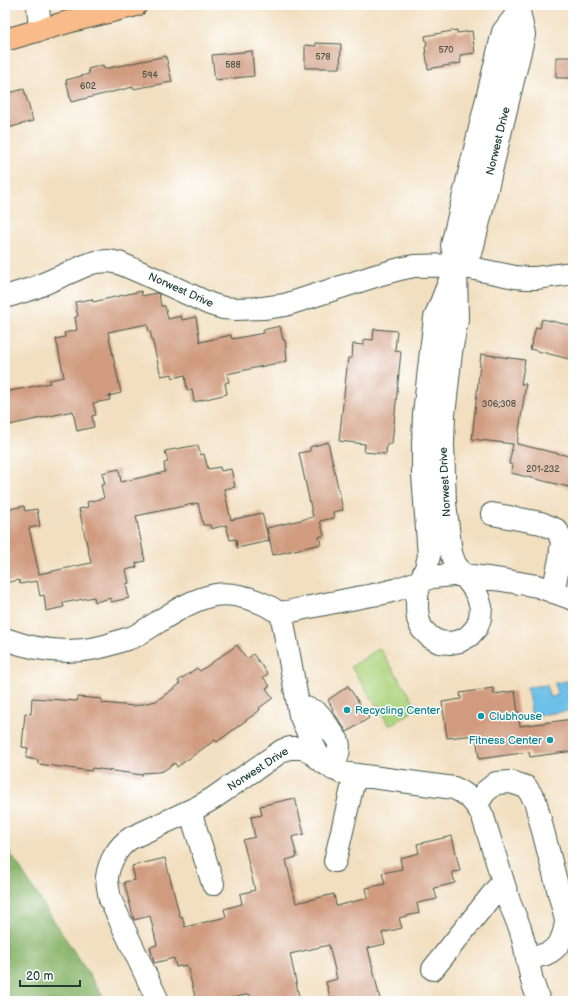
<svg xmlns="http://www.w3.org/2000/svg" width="578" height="1006" font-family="'Balsamiq Sans',sans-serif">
	<rect width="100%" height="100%" fill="#fff"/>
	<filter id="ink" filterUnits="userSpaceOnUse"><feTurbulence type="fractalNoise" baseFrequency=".025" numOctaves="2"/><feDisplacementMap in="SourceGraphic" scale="8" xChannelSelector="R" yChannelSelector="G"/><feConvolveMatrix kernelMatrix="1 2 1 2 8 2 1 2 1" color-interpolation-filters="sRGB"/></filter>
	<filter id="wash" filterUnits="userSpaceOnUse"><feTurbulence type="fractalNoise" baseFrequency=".012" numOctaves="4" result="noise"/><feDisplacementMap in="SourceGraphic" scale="16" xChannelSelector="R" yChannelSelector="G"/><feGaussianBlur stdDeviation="0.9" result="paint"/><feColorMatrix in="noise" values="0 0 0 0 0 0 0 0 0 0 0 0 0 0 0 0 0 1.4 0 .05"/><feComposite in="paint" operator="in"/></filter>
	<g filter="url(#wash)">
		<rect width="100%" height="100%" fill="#f2dfc0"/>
		<path fill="#add47e" stroke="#668859" d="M 379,648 L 418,708 L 390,726 L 351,667 Z"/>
		<path fill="#8ab66d" stroke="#547a50" d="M 5,845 L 106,1001 L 5,1001 Z"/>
		<path fill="#6dc0e9" stroke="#467e8e" d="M 573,680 L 573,710 L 532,716 L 527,687 L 547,685 L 549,697 L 557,696 L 555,683 Z"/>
		<g id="blocks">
			<path fill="#d09b7f" d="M 457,30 L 457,33 L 472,31 L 475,53 L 460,55 L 461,63 L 428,69 L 425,47 L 427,46 L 425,36 Z
				M 316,43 L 341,44 L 340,68 L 305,68 L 305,45 L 316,46 Z
				M 252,51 L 254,76 L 215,80 L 212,55 Z
				M 166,56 L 172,82 L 133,89 L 133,87 L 71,102 L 66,80 L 89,74 L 88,69 L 103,65 L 104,69 Z
				M 556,57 L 573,57 L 573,78 L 556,78 Z
				M 24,89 L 33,121 L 8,128 L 5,119 L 5,94 Z
				M 141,291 L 142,296 L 156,293 L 159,294 L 161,306 L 165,306 L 168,319 L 181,316 L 182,320 L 196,317 L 200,342 L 231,335 L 232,339 L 264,333 L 263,330 L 280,326 L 283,340 L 285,340 L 287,361 L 227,374 L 229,382 L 225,383 L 227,394 L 194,402 L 192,389 L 187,390 L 185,375 L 173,378 L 172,374 L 161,376 L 150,331 L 149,331 L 147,324 L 108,332 L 121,393 L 109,396 L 110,400 L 93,403 L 96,415 L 92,416 L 94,427 L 77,431 L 73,411 L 5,426 L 5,392 L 50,383 L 49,380 L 64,377 L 56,339 L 65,337 L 64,333 L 77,330 L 75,317 L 78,316 L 75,302 L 92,299 L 93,302 Z
				M 542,319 L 573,326 L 573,360 L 530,349 L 536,327 L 540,328 Z
				M 374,329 L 397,331 L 395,350 L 401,351 L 392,444 L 387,444 L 386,454 L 364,452 L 365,444 L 339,441 L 348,358 L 352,358 L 353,344 L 364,345 L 364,339 L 373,340 Z
				M 481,354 L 525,360 L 521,384 L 526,384 L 517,444 L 573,457 L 573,488 L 511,473 L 513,465 L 509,464 L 513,444 L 472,439 Z
				M 328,442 L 343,510 L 333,512 L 334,518 L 320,521 L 324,535 L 319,537 L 321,544 L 273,555 L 267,528 L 313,517 L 299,453 L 310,451 L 310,447 Z
				M 198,445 L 200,455 L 204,454 L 208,469 L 220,467 L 221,471 L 231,469 L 235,487 L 224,489 L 231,520 L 262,513 L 269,541 L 237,548 L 236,539 L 230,540 L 226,525 L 211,529 L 210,525 L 203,525 L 198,503 L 136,516 L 145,561 L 136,563 L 137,567 L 126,570 L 129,583 L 126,584 L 129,598 L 111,602 L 111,598 L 95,602 L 94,597 L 63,603 L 64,607 L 46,611 L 44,595 L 40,596 L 37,581 L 20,584 L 19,580 L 5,583 L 5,567 L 8,566 L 5,552 L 5,510 L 24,506 L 25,511 L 37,509 L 40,526 L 29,528 L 39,574 L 91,563 L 79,509 L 88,507 L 87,502 L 104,498 L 101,485 L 105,484 L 102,473 L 119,469 L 121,482 L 165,472 L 164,463 L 168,462 L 165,451 Z
				M 237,645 L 247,659 L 253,654 L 268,674 L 263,677 L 270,686 L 266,688 L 273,698 L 259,708 L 260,710 L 217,742 L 215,740 L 177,767 L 175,763 L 163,771 L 158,772 L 142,773 L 142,775 L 92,768 L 91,771 L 38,764 L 38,760 L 26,758 L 28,748 L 22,747 L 25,713 L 31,714 L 32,698 L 77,701 L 78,697 L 102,699 L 102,703 L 134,706 L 156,701 L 180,684 L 178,681 L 197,668 L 200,671 Z
				M 348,686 L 369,718 L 347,732 L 332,710 L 333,709 L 328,700 Z
				M 493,688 L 494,694 L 515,691 L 520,726 L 573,719 L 573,751 L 530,757 L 529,752 L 479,759 L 476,735 L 447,738 L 442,702 L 461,699 L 460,693 Z
				M 295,798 L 304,834 L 292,837 L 297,857 L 286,860 L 296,903 L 334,894 L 336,906 L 368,898 L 366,888 L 385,884 L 382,873 L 402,869 L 400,858 L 419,853 L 417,844 L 452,836 L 460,871 L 452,872 L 455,883 L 434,888 L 437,899 L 417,903 L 419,913 L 399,918 L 402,928 L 382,933 L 385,944 L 368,948 L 380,999 L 371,1001 L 331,1001 L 326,982 L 337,979 L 329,945 L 290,954 L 300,1001 L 252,1001 L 250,994 L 218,1001 L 196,1001 L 187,965 L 176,967 L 174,958 L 154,963 L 150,947 L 157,945 L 150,916 L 134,920 L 124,882 L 135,880 L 132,866 L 165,858 L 180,917 L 182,916 L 185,927 L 226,917 L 224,909 L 242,904 L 240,894 L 255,890 L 243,840 L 255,837 L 251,817 L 262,815 L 260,806 Z"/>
		</g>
	</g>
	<g filter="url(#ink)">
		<use href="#blocks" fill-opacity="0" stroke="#3f5549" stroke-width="1"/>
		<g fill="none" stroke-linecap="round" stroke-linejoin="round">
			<g stroke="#3f5549" stroke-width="24">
				<path id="minor" d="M 38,5 L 40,30
					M 519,11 L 524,35 L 472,250 L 456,265 L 435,318 L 431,351 L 424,414 L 423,445 L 423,475 L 429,556 L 426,568 L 420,581 L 417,596 L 417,608 L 418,619 L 422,629 L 430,637 L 439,642 L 450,643 L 460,641 L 469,636 L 477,627 L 480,618 L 481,607 L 478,597 L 473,588 L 455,564 L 451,553 L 445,503 L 443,444 L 444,415 L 451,352 L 457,320 L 456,265 L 452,245 L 503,32 L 519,11 L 520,5
					M 5,297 L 34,288 L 89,264 L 96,262 L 109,261 L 119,263 L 147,275 L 210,304 L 223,308 L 236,309 L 263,308 L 285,305 L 378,275 L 400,269 L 414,266 L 456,265 L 515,277 L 526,278 L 536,278 L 573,273
					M 492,514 L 541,523 L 557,530 L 562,541 L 560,559 L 553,592
					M 281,612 L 300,715 L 317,753 L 322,761
					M 5,639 C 43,653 82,656 120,641 C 126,639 132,638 137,635 C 163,620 185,601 215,595 C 233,592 251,598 268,606 C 271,608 277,612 281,612 C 286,613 300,609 305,608 C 330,603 355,598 379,594 L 395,590 L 432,577 L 453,575 L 464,575 L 502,580 L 537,586 L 573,599
					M 299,705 L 316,712 L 320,715 L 338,741 C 341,750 336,760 333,769
					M 477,804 L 485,792 L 496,783 L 511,782 L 526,787 L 535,800 L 566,920 C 565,934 560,948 546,954 C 540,956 533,957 527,959
					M 190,811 L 213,884
					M 335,861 L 355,775
					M 433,969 L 503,881
					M 158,1001 L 110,899 C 109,892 107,885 107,877 C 109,862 118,846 131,838 L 198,807 L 212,799 L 283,750 L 290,748 L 302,748 L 309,751 L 324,763 L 342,773 L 454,788 C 468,794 477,803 483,817 L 510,904 L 520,928 L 524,943 L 532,981 L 539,1001"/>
			</g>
			<g stroke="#3f5549" stroke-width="24">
				<path id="major" d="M 5,40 L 75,20 L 136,5"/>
			</g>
			<use href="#minor" stroke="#fff" stroke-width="22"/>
			<use href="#major" stroke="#fabb8b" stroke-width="22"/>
		</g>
	</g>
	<g fill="#0f9aa8" stroke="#fff" stroke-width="1.5">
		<circle cx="347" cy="710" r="4"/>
		<circle cx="481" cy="716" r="4"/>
		<circle cx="550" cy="740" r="4"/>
	</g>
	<g text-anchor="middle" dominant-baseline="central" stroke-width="3" stroke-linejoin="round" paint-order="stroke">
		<g font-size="9" fill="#4b5447">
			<text x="446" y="50">570</text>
			<text x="323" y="57">578</text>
			<text x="233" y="65">588</text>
			<text x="150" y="75">594</text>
			<text x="88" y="86">602</text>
			<text x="499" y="404">306;308</text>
			<text x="543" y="469">201-232</text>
		</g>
		<g font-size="11" fill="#1f3d34" stroke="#fff">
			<text transform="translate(498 141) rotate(-76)">Norwest Drive</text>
			<text transform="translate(181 290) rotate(24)">Norwest Drive</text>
			<text transform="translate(445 482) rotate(-93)">Norwest Drive</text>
			<text transform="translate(258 769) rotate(-33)">Norwest Drive</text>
		</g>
		<g font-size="11" fill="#0d838f" stroke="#fff" text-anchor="start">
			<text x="355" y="710">Recycling Center</text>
			<text x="489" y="716">Clubhouse</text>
			<text x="542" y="740" text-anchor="end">Fitness Center</text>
		</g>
	</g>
	<rect width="578" height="1006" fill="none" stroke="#fff" stroke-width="20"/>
	<path d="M20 980v6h60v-6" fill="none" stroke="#1f3d34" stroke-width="2"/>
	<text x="26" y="980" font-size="12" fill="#1f3d34" stroke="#ffffff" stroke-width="3" paint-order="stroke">20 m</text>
</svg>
